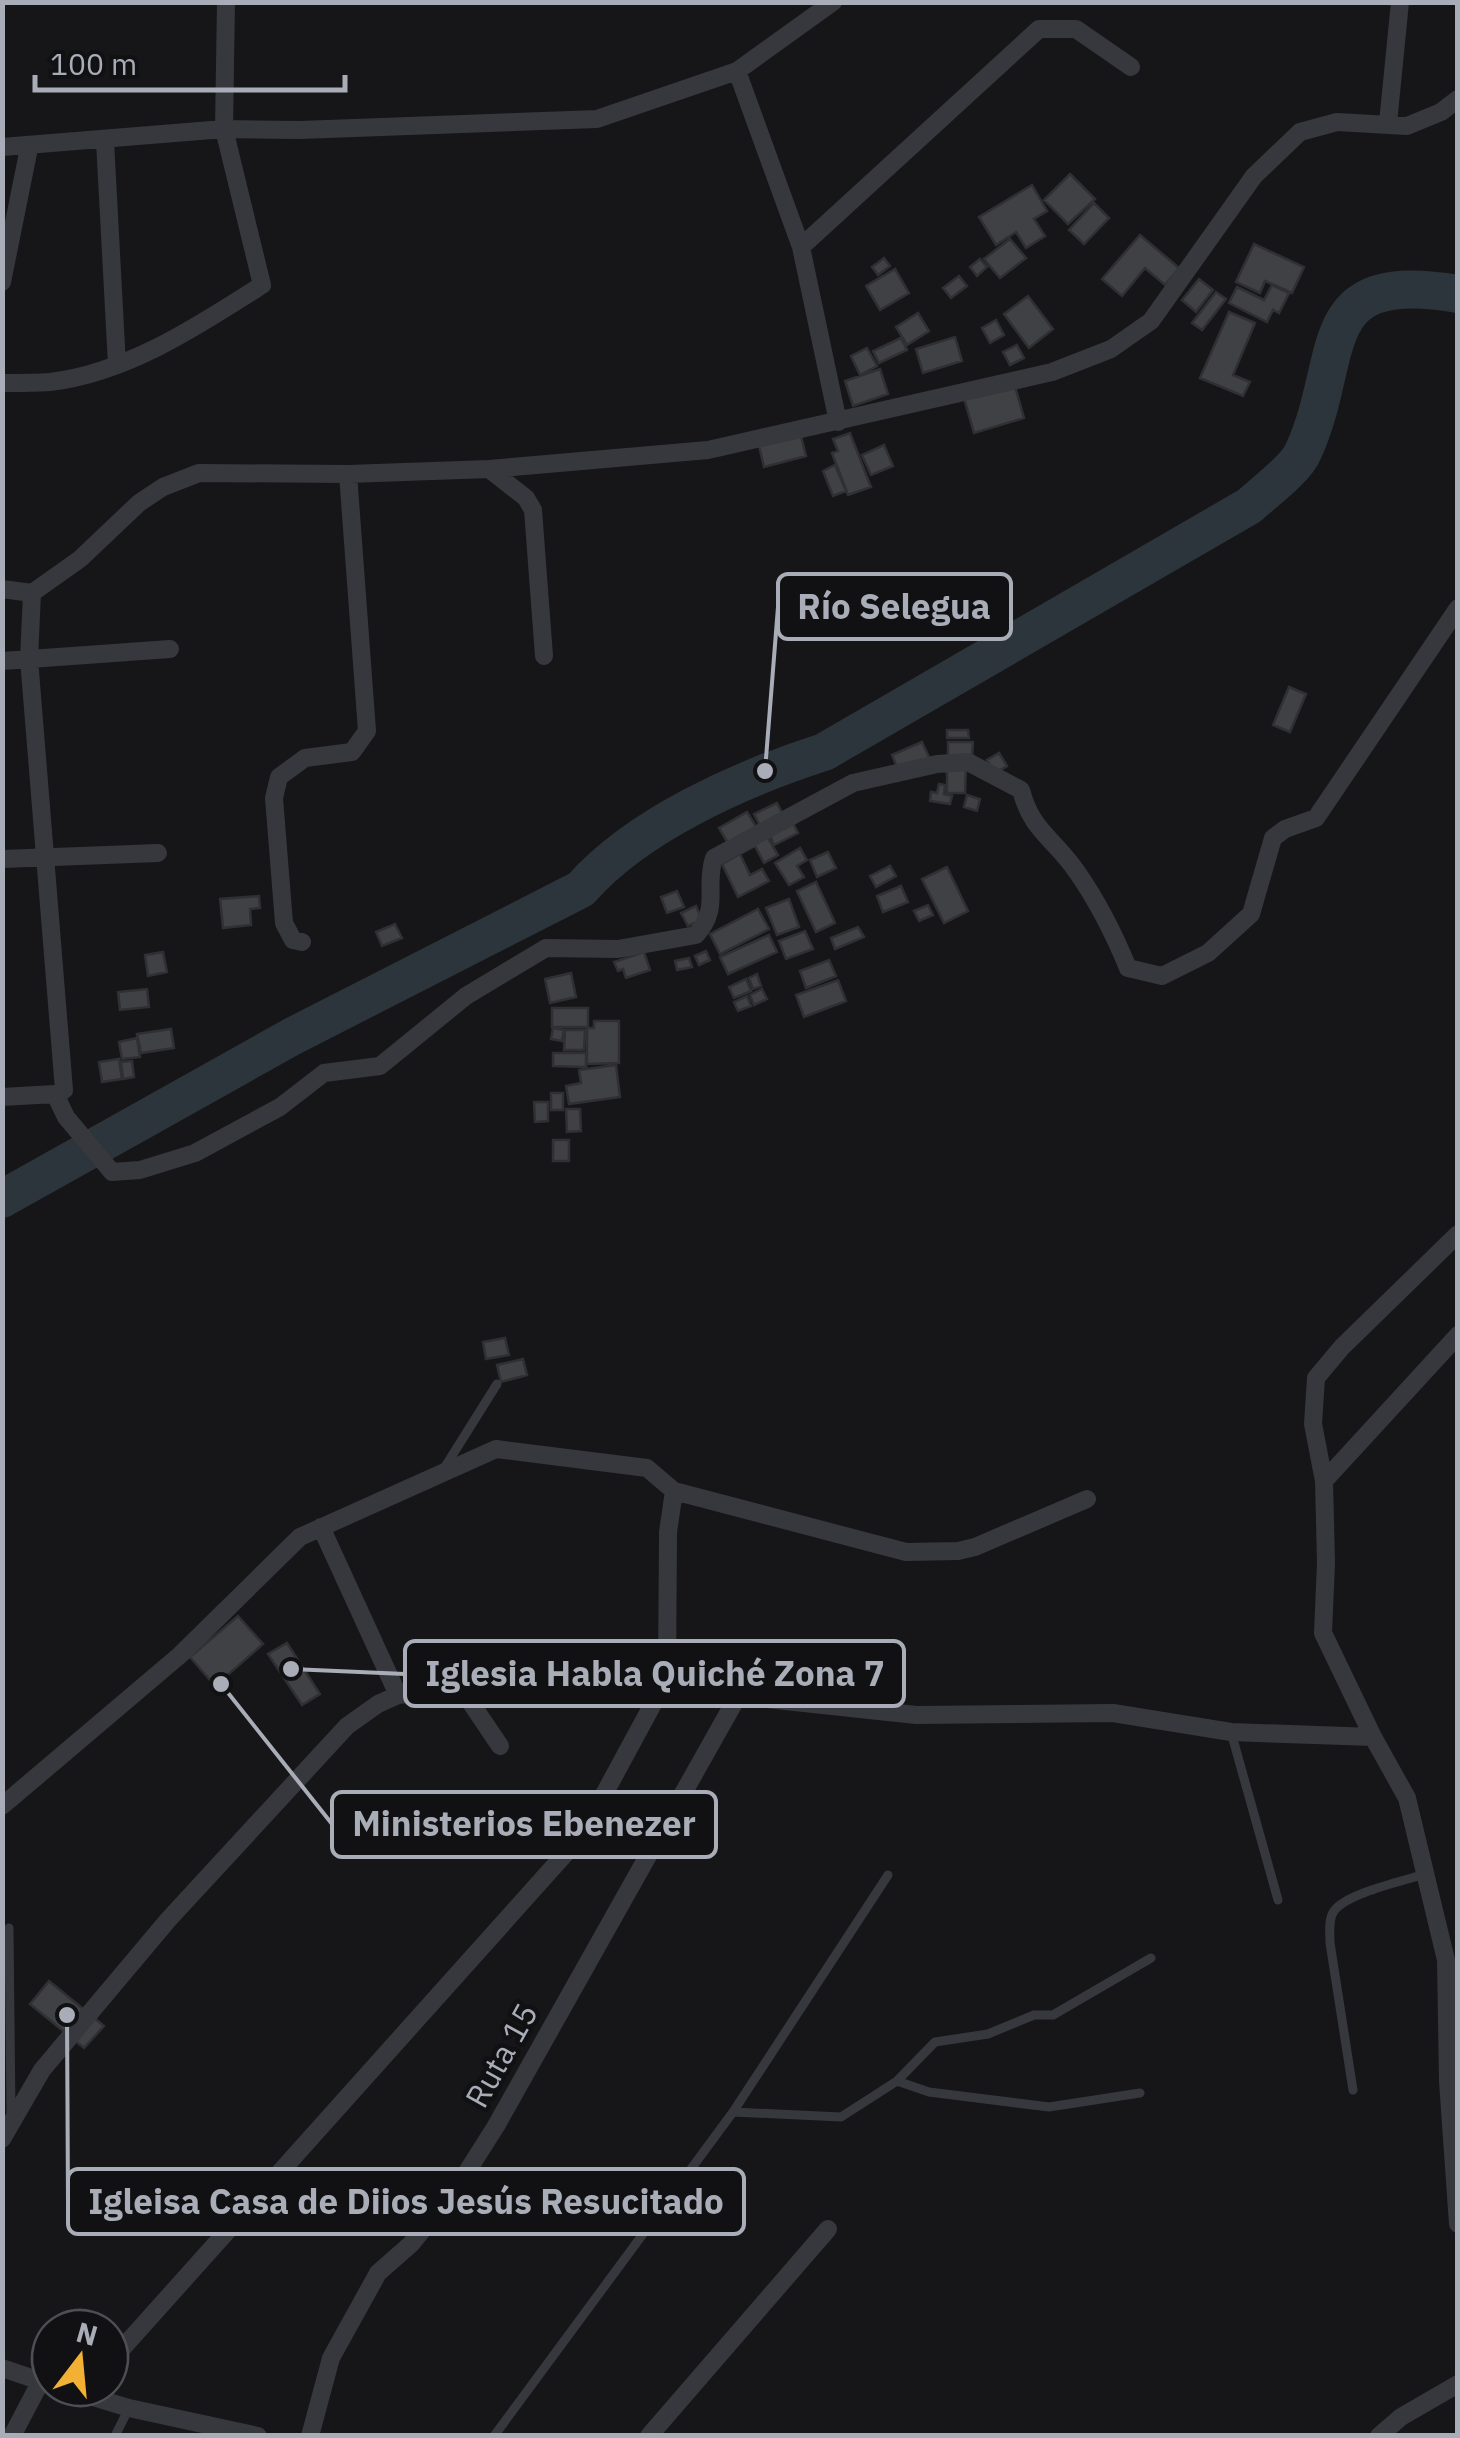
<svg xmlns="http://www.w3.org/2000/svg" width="1460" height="2438" font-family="'IBM Plex Sans',sans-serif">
	<rect width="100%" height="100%" fill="#161618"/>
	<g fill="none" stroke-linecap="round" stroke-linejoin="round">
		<path stroke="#2c353c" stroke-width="38" d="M 2,1199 L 293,1036 L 581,889 C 638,824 743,778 824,752 L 1249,506 C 1263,493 1296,469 1303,452 C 1347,357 1308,268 1458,294"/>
	</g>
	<path fill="#404145" stroke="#303034" stroke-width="2.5" d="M 1070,174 L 1095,199 L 1068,224 L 1044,200 Z
		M 1032,185 L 1047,211 L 1034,219 L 1045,236 L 1026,248 L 1016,232 L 996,245 L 979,217 Z
		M 1094,203 L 1109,218 L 1084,244 L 1069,230 Z
		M 1140,235 L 1179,268 L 1165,285 L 1145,268 L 1122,296 L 1102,279 Z
		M 1010,239 L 1026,258 L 1000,278 L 984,259 Z
		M 1254,244 L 1304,267 L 1292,293 L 1265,281 L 1260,293 L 1236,282 Z
		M 884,258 L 890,266 L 878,275 L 872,267 Z
		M 980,259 L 987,267 L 977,276 L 970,267 Z
		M 895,269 L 909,293 L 880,310 L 866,286 Z
		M 959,276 L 967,286 L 951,298 L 943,288 Z
		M 1199,279 L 1213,290 L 1196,312 L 1182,300 Z
		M 1272,285 L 1289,293 L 1279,313 L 1273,310 L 1267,322 L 1229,303 L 1237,287 L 1264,300 Z
		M 1216,292 L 1226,299 L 1202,330 L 1192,323 Z
		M 1028,296 L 1053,329 L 1029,348 L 1004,314 Z
		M 1229,312 L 1255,323 L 1233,375 L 1250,382 L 1243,396 L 1200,378 Z
		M 918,313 L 929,331 L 907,345 L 896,327 Z
		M 996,320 L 1004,335 L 990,343 L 982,328 Z
		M 955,337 L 962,361 L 923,373 L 916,349 Z
		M 901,338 L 907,350 L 879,363 L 873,351 Z
		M 1017,345 L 1024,358 L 1010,365 L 1003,352 Z
		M 867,348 L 877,366 L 860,375 L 851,356 Z
		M 880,369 L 888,394 L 853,406 L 845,381 Z
		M 1014,383 L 1024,418 L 974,433 L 964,398 Z
		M 850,433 L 871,487 L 848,495 L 832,453 L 838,451 L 833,439 Z
		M 801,436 L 806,456 L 764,467 L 759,446 Z
		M 884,445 L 893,466 L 871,475 L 862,455 Z
		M 835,465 L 846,491 L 833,496 L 823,471 Z
		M 1289,687 L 1306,694 L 1290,732 L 1273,725 Z
		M 947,730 L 968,730 L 969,738 L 947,738 Z
		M 922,742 L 930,759 L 899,772 L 892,755 Z
		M 948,742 L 973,742 L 972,758 L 948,758 Z
		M 999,753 L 1007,766 L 995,773 L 987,760 Z
		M 947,765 L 966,765 L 965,793 L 947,793 Z
		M 939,784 L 945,785 L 944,794 L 952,796 L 950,804 L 930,801 L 931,792 L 937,793 Z
		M 967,795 L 980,799 L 977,811 L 964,807 Z
		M 777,803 L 783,815 L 760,826 L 754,814 Z
		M 747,812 L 757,828 L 729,845 L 719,828 Z
		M 791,819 L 798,833 L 774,845 L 768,831 Z
		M 764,831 L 778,855 L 764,863 L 755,846 L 740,854 L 736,846 Z
		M 800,848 L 807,860 L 797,866 L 804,877 L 789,885 L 775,863 Z
		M 828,852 L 836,868 L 817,877 L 810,860 Z
		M 740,854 L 750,875 L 762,869 L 769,881 L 738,897 L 722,864 Z
		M 890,866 L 896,876 L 876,887 L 870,876 Z
		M 947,867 L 968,911 L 944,923 L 922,879 Z
		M 816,882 L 835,923 L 816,932 L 797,891 Z
		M 901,886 L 908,902 L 883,912 L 877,896 Z
		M 677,891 L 684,907 L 667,913 L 661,897 Z
		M 259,896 L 260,908 L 250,909 L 251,925 L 223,928 L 220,899 Z
		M 789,899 L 799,927 L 777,935 L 766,908 Z
		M 928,905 L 933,915 L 919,921 L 914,911 Z
		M 696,906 L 702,920 L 688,926 L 681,913 Z
		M 758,909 L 769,929 L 720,954 L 710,934 Z
		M 395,924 L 402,938 L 382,946 L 376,932 Z
		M 858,927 L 864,937 L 835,949 L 831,938 Z
		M 805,931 L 813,949 L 786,959 L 779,941 Z
		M 769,935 L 777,952 L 728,974 L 720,957 Z
		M 706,951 L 710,960 L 699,965 L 695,956 Z
		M 163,952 L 167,972 L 148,976 L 145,955 Z
		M 644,952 L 650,970 L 626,978 L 623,969 L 618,971 L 614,962 Z
		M 689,958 L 692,967 L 677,970 L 675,961 Z
		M 829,960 L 836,976 L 806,988 L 800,971 Z
		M 571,973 L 576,997 L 550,1003 L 545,979 Z
		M 757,974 L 761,986 L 753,989 L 749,978 Z
		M 746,979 L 751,991 L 734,998 L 729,987 Z
		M 838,980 L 846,1001 L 804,1017 L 796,995 Z
		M 147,989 L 149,1007 L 120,1010 L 118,992 Z
		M 762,989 L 767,999 L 754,1005 L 750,995 Z
		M 747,996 L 751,1006 L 738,1011 L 734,1002 Z
		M 552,1008 L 588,1008 L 588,1027 L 552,1027 Z
		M 594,1021 L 619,1021 L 619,1063 L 587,1064 L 587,1028 L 594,1028 Z
		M 553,1028 L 564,1030 L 562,1041 L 551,1039 Z
		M 171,1029 L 174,1048 L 141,1053 L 137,1034 Z
		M 565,1030 L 585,1030 L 584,1050 L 564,1050 Z
		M 137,1038 L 140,1057 L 122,1059 L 119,1042 Z
		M 553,1053 L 586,1053 L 586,1067 L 553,1066 Z
		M 119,1059 L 122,1079 L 102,1082 L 99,1062 Z
		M 132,1061 L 134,1077 L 123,1079 L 121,1062 Z
		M 616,1065 L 620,1097 L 569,1104 L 566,1086 L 581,1083 L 579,1070 Z
		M 551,1093 L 563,1093 L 563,1110 L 551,1110 Z
		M 534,1102 L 548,1102 L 548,1121 L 535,1122 Z
		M 566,1109 L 580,1109 L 581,1131 L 567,1132 Z
		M 553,1140 L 569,1140 L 569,1161 L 553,1161 Z
		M 505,1338 L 509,1355 L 486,1359 L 483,1342 Z
		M 523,1359 L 527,1375 L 501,1382 L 497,1365 Z
		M 238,1616 L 263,1644 L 215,1686 L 190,1657 Z
		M 287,1643 L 320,1694 L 302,1705 L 268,1654 Z
		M 49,1981 L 104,2026 L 84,2048 L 30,2004 Z"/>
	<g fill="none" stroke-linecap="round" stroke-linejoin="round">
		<path stroke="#37383d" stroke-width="9" d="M 443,1470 L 497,1384
			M 1231,1732 L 1278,1900
			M 9,1928 L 11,2115
			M 897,2081 L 935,2042 L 988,2034 L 1034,2015 L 1053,2015 L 1151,1958
			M 1353,2090 L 1330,1943 C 1330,1933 1328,1919 1334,1911 C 1347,1893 1404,1881 1425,1874
			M 733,2112 L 888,1875
			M 115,2436 L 129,2408
			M 494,2436 L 733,2112 L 841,2117 L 897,2081 L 929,2092 L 1049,2107 L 1140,2093"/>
		<path stroke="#37383d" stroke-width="18" d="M 737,71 L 801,247 L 838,422
			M 1388,123 L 1400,2
			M 105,141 L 117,365
			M 2,147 L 224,129 L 300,130 L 597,119 L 737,71 L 833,2
			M 801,247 L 1039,29 L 1076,29 L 1131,67
			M 2,282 L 29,148
			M 2,383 C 18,383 34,383 50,382 C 127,373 198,326 262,285 L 224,129 L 226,2
			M 489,469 L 526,498 L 533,510 L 544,656
			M 2,589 L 32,593 L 29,659 L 64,1090 L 55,1094 L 2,1097
			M 32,593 L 80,559 L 139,503 L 163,487 L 199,473 L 348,474 L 489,469 L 708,450 L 1052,372 L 1111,349 L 1151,321 L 1254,176 L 1300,132 L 1337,122 L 1407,126 L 1441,112 L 1458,99
			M 2,661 L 170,649
			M 2,859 L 158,853
			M 302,942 L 293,940 L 284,923 L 274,798 L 279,777 L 305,758 L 352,752 L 367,731 L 348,474
			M 55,1094 L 66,1117 L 112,1172 L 140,1170 L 195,1153 L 280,1107 L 324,1073 L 380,1066 L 466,996 L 546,948 L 618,949 L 696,935 C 721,907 704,888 714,858 L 853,783 L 937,764 L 968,762 L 1021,790 C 1032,832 1054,838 1077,872 C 1098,902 1114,934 1128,968 L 1162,976 L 1208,953 L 1251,914 L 1273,838 L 1285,829 L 1316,818 L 1458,608
			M 1324,1481 L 1458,1335
			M 321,1527 L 398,1695
			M 667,1678 L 767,1699 L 916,1715 L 1113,1713 L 1231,1732 L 1373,1737 L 1407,1798 L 1446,1960 L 1448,2081 L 1458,2224
			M 1373,1737 L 1323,1633 L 1326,1563 L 1324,1481 L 1313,1424 L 1316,1378 L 1342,1347 L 1458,1234
			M 2,1806 L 180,1655 L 300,1537 L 496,1449 L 647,1468 L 674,1491 L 906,1552 L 958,1551 L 975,1547 L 1087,1499
			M 2,2139 L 42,2070 L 168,1920 L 347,1726 L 378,1704 L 398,1695 L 455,1689 L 465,1694 L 500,1746
			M 110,2362 L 582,1835 L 667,1678 L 668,1532 L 674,1491
			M 2,2368 L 49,2384
			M 63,2388 L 129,2408 L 258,2436
			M 12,2436 L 41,2381
			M 310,2436 L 331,2358 L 378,2273 L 411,2244 L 458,2186 L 496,2126 L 739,1694
			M 649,2436 L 828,2229
			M 1379,2436 L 1401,2417 L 1458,2384"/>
	</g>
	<g text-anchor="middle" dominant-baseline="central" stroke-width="9" stroke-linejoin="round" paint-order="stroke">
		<g font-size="32" fill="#a8adb8" stroke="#111113">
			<text transform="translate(501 2055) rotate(-61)">Ruta 15</text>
		</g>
	</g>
	<path fill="none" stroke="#a8adb8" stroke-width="4" d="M765 771L778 607M291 1669L405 1674M221 1684L332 1824M67 2015L68 2202"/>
	<g fill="#a8adb8" stroke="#111113" stroke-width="4">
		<circle cx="765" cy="771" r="10"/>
		<circle cx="291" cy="1669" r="10"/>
		<circle cx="221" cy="1684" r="10"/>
		<circle cx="67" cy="2015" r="10"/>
	</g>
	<g fill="#111113" stroke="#a8adb8" stroke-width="4">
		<rect x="778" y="574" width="233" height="65" rx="10"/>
		<rect x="405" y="1641" width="499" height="65" rx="10"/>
		<rect x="332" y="1792" width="384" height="65" rx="10"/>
		<rect x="68" y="2169" width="676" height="65" rx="10"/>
	</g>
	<g font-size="35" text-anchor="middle" font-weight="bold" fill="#a8adb8">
		<text x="894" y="619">Río Selegua</text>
		<text x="655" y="1686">Iglesia Habla Quiché Zona 7</text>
		<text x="524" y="1836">Ministerios Ebenezer</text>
		<text x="406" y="2214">Igleisa Casa de Diios Jesús Resucitado</text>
	</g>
	<rect width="1460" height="2438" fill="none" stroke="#a8adb8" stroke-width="10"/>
	<g transform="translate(80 2358) rotate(16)"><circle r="48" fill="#111113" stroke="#4d4f55" stroke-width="2.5"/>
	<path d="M0-8L18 38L0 25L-18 38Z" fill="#f2b134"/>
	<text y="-15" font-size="28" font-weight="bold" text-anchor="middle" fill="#a8adb8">N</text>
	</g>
	<path d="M35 75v15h310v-15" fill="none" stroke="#a8adb8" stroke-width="5"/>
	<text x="50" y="75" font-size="30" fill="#a8adb8" stroke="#111113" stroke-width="8" paint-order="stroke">100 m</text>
</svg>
